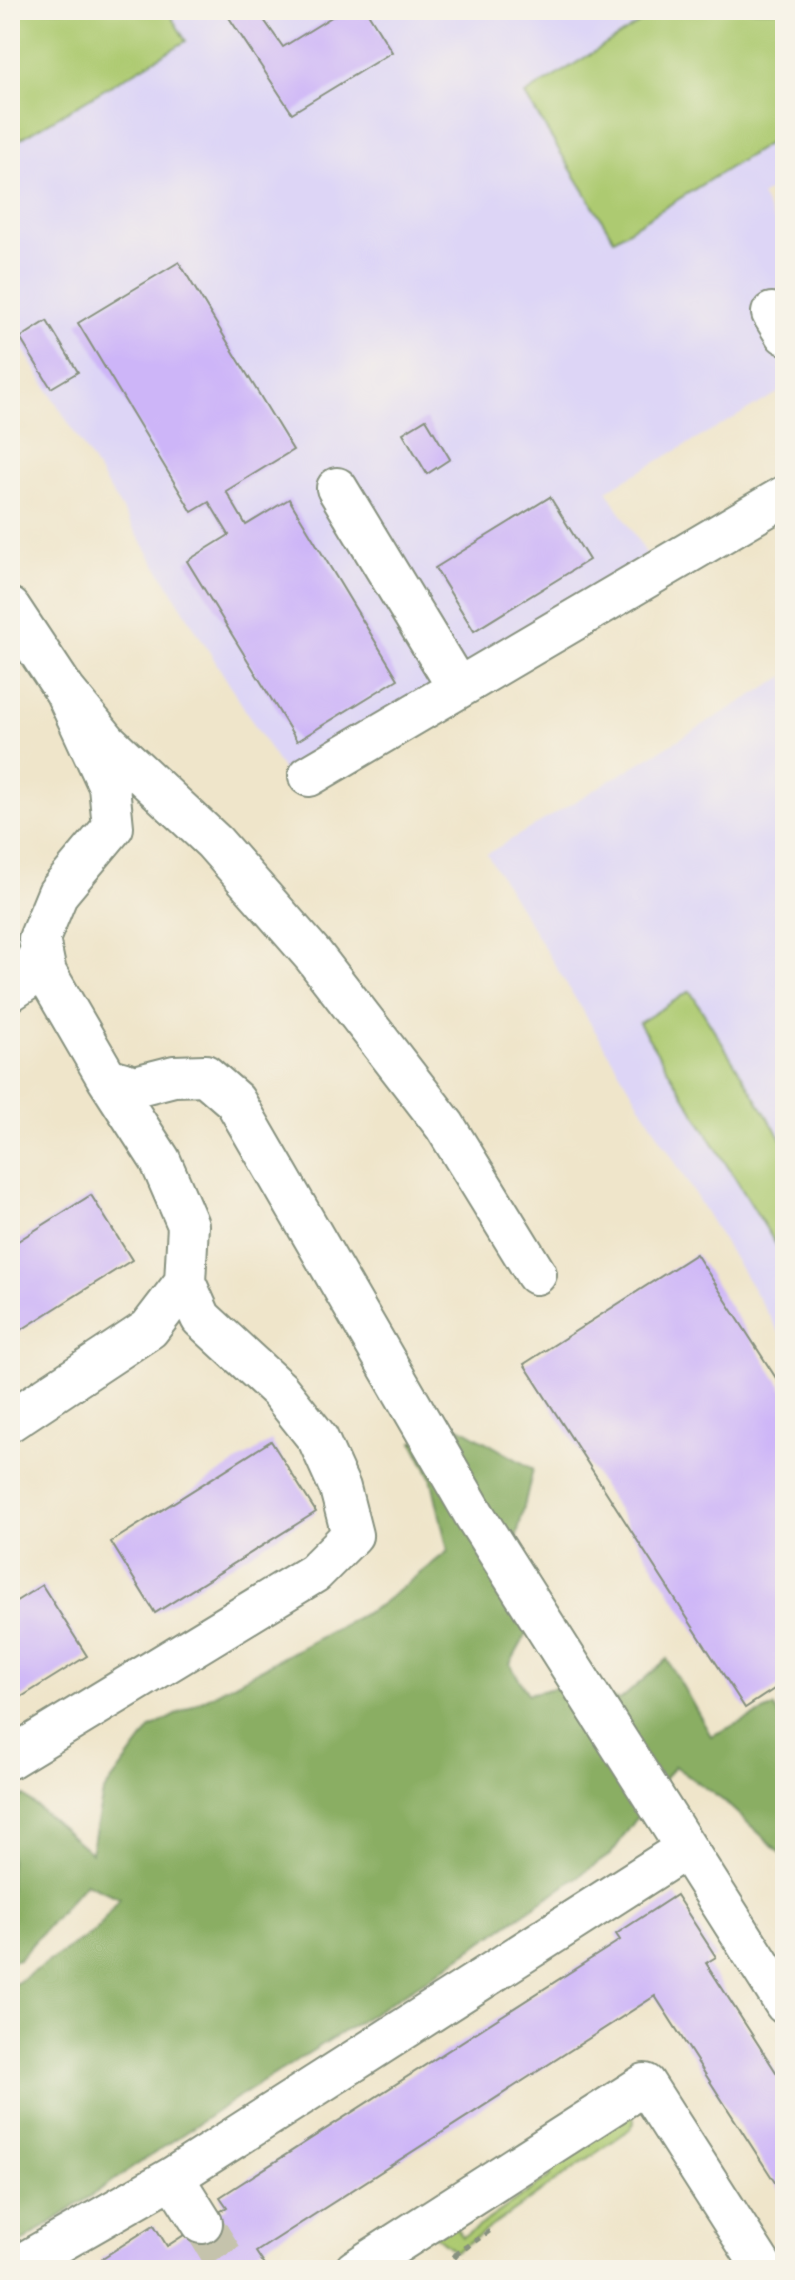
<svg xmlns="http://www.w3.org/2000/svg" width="795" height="2280" font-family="Caveat,sans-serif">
	<rect width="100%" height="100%" fill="#f7f3e8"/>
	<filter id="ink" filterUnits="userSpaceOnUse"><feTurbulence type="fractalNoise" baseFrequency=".0125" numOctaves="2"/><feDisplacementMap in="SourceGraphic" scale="16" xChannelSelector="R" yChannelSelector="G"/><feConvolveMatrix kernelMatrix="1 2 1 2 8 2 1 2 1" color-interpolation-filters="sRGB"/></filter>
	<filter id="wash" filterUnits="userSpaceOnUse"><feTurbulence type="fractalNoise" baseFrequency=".006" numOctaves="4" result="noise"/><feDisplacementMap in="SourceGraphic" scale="32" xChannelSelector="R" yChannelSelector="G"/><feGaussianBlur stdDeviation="1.8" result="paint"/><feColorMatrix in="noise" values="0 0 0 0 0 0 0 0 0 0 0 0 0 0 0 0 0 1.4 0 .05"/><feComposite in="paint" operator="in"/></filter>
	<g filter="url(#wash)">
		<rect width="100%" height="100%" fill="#efe5ca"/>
		<path fill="#ddd5f6" d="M 10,10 L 785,10 L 785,181 L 761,196 L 785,242 L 785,277 L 774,293 L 755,307 L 785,362 L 785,389 L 607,490 L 657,571 L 297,794 L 10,328 Z
			M 785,676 L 785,1342 L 487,854 Z"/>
		<path fill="#adca71" stroke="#668452" stroke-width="2" d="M 10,10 L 167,10 L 186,41 L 10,145 Z
			M 661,10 L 785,10 L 785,133 L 614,239 L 525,95 Z
			M 690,991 L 785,1145 L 785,1259 L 639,1023 Z
			M 633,2113 L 634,2123 L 630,2129 L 455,2252 L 426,2228 L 447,2216 L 463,2237 L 551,2176 L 538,2155 Z"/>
		<path fill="#8aae63" stroke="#54764c" stroke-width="2" d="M 458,1426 L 533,1469 L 513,1552 L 532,1624 L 510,1664 L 528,1694 L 554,1688 L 620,1700 L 667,1659 L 711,1736 L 774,1707 L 785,1726 L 785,1857 L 725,1802 L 674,1766 L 611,1854 L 426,1980 L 238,2097 L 10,2250 L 10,1987 L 95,1931 L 120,1898 L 85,1883 L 19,1959 L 10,1961 L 10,1803 L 24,1796 L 91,1853 L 103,1793 L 151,1728 L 380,1605 L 448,1551 L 431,1477 L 413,1442 Z"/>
		<g id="blocks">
			<path fill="#cdb5f8" d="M 224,10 L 257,10 L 283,47 L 343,10 L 366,10 L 392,52 L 292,113 Z
				M 179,262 L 293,450 L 226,491 L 246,525 L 289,499 L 398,679 L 297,741 L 187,561 L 229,535 L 209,502 L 192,512 L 78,323 Z
				M 47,321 L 78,372 L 51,388 L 20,338 Z
				M 426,419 L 450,459 L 427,474 L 403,433 Z
				M 550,497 L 589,560 L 474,631 L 435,568 Z
				M 91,1195 L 132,1260 L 10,1337 L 10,1246 Z
				M 696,1254 L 785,1392 L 785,1682 L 745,1708 L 524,1364 Z
				M 271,1441 L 316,1512 L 155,1613 L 111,1542 Z
				M 42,1585 L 87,1656 L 10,1704 L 10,1605 Z
				M 676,1895 L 716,1957 L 706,1963 L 785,2086 L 785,2198 L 655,1996 L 256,2252 L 266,2267 L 262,2270 L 108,2270 L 101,2259 L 154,2225 L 167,2246 L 227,2207 L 220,2197 L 620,1940 L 616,1934 Z"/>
		</g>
	</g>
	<g filter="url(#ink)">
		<use href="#blocks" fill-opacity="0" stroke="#87917f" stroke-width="2"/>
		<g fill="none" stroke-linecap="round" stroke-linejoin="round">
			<path stroke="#c5c3ac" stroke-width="40" stroke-dasharray="40 20" stroke-linecap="butt" d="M 202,2223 L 231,2270"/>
			<g stroke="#87917f" stroke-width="44">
				<path id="minor" d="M 772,313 L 785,334
					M 337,488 L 458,688
					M 10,608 L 65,691 L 106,741 L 214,842 L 313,955 L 445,1126 L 536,1274
					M 65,691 L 109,786 L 113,827 L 58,893 L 39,939 L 46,973 L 107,1078 L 135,1086 L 174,1076 L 205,1075 L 235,1101 L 475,1516 L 785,2004
					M 309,776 L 785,496
					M 10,991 L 25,981 L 41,951
					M 10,1421 L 149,1329 L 185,1282 L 188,1225 L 160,1160 L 107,1078
					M 10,1758 L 314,1573 L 352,1535 L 340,1488 L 318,1439 L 279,1390 L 201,1318 L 185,1282
					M 173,2177 L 202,2223
					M 11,2270 L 173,2177 L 685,1849
					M 355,2270 L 645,2084 L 764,2270"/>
			</g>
			<path stroke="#87917f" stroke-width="5" stroke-dasharray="6 6" stroke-linecap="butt" d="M 453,2254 L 474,2270
				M 455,2255 L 491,2230"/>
			<use href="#minor" stroke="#fff" stroke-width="40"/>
		</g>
	</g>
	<rect width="795" height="2280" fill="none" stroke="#f7f3e8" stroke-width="40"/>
</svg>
